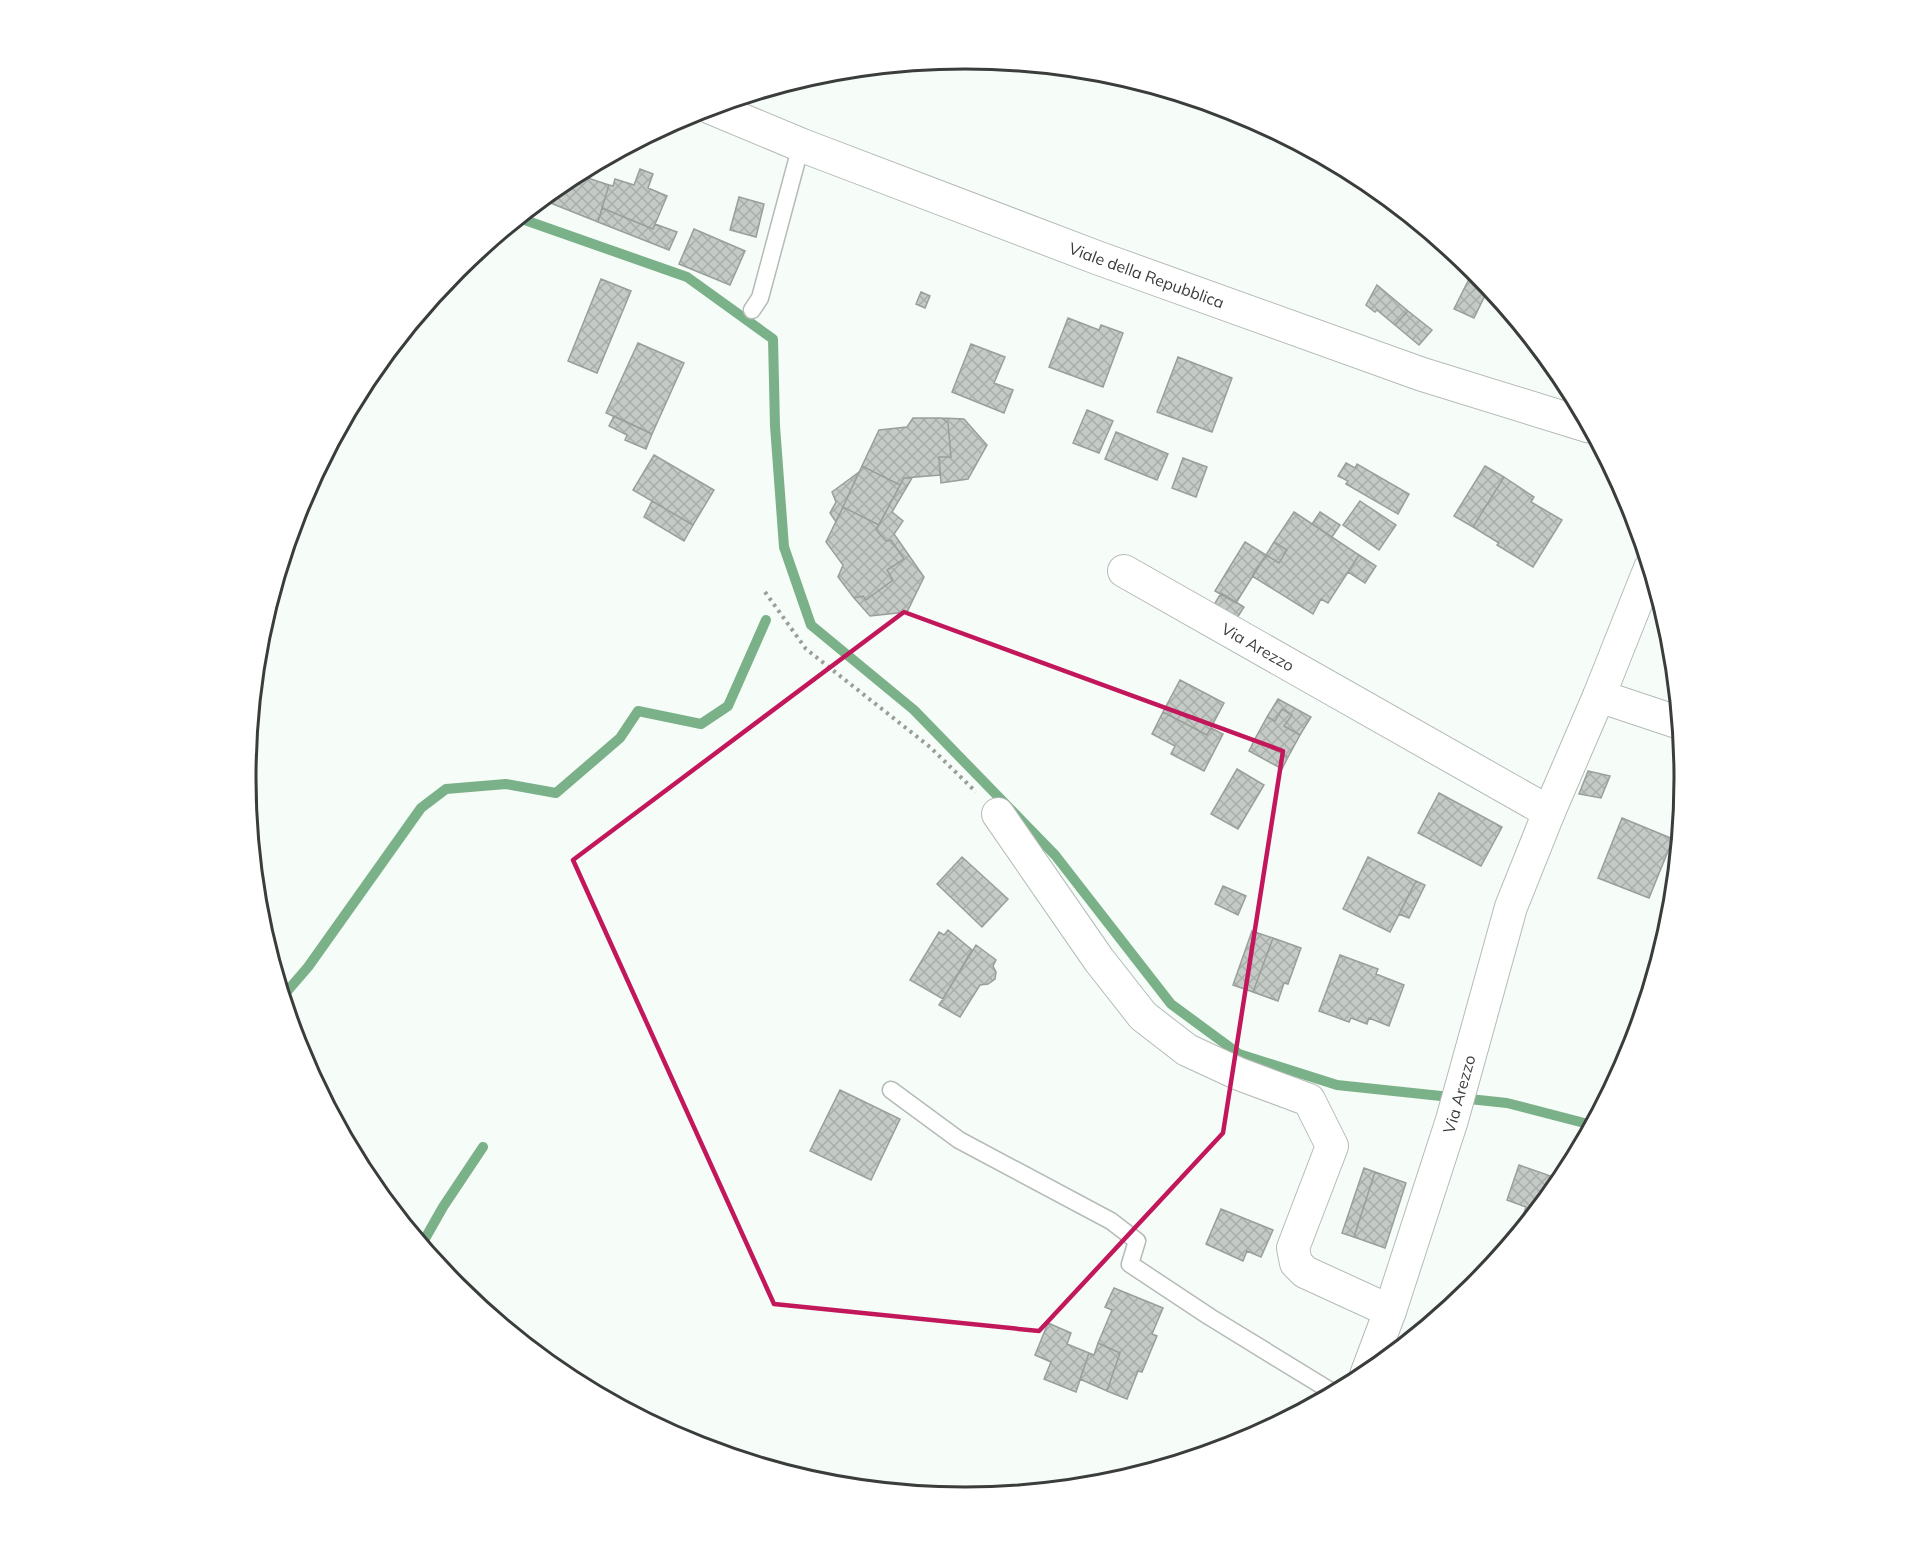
<svg xmlns="http://www.w3.org/2000/svg" width="1931" height="1556" font-family="Mulish,sans-serif">
	<defs>
		<pattern id="building-cross-hatch" width="8" height="8" patternUnits="userSpaceOnUse" patternTransform="scale(1.5)"><rect width="8" height="8" fill="#c4cac5"/><path d="M0 0l8 8M0 8l8-8" fill="none" stroke="#a9aeaa"/></pattern>
	</defs>
	<rect width="100%" height="100%" fill="#f6fcf7"/>
	<g fill="none" stroke-linecap="round" stroke-linejoin="round">
		<path stroke="#7bb188" stroke-width="10" d="M 519,218 L 687,277 L 773,339 L 775,426 L 784,547 L 811,625 L 914,710 L 1055,855 L 1171,1004 L 1239,1054 L 1337,1085 L 1507,1103 L 1592,1125
			M 283,996 L 308,967 L 421,808 L 446,789 L 506,784 L 556,793 L 620,738 L 638,711 L 701,724 L 728,706 L 766,620
			M 422,1244 L 443,1207 L 483,1147"/>
	</g>
	<path fill="url(#building-cross-hatch)" stroke="#999f9a" stroke-width="1.5" d="M 640,169 L 653,174 L 648,188 L 667,196 L 653,229 L 602,208 L 609,185 L 613,186 L 615,179 L 634,185 Z
		M 579,173 L 579,175 L 609,185 L 598,222 L 548,202 L 552,191 L 566,180 Z
		M 739,197 L 764,204 L 756,237 L 730,230 Z
		M 602,208 L 653,229 L 655,224 L 677,232 L 669,250 L 598,222 Z
		M 694,229 L 745,251 L 730,285 L 679,264 Z
		M 1474,269 L 1489,287 L 1474,318 L 1454,309 Z
		M 601,279 L 631,291 L 597,373 L 568,361 Z
		M 1377,285 L 1408,311 L 1395,325 L 1377,310 L 1375,312 L 1366,305 Z
		M 921,292 L 930,296 L 925,308 L 916,304 Z
		M 1408,311 L 1432,330 L 1419,345 L 1395,325 Z
		M 1068,318 L 1099,330 L 1101,325 L 1123,333 L 1103,387 L 1049,367 Z
		M 638,343 L 684,363 L 652,434 L 606,413 Z
		M 971,344 L 1005,357 L 994,383 L 1013,390 L 1004,413 L 952,392 Z
		M 1178,357 L 1232,378 L 1212,432 L 1157,412 Z
		M 1087,410 L 1113,421 L 1099,453 L 1073,443 Z
		M 614,416 L 652,434 L 646,449 L 625,440 L 627,435 L 609,426 Z
		M 913,418 L 942,418 L 948,423 L 951,457 L 939,457 L 940,475 L 904,478 L 900,485 L 862,466 L 879,430 L 907,427 Z
		M 942,418 L 964,419 L 987,445 L 968,479 L 941,483 L 939,457 L 951,457 L 948,423 Z
		M 1116,432 L 1168,454 L 1157,480 L 1105,459 Z
		M 654,455 L 714,490 L 693,525 L 633,490 Z
		M 1183,458 L 1207,467 L 1196,497 L 1172,488 Z
		M 1346,463 L 1355,468 L 1357,464 L 1409,494 L 1398,514 L 1346,484 L 1348,481 L 1338,476 Z
		M 862,466 L 900,485 L 879,525 L 843,507 Z
		M 1485,466 L 1504,477 L 1473,527 L 1454,516 Z
		M 859,472 L 836,522 L 830,513 L 836,502 L 832,492 Z
		M 1504,477 L 1534,497 L 1531,502 L 1562,520 L 1533,567 L 1497,545 L 1499,543 L 1473,527 Z
		M 904,478 L 912,478 L 892,512 L 903,521 L 894,534 L 924,577 L 907,612 L 870,616 L 854,598 L 863,596 L 866,600 L 893,580 L 887,570 L 904,559 L 891,540 L 886,541 L 876,530 Z
		M 652,501 L 693,525 L 684,541 L 644,517 Z
		M 1360,501 L 1396,525 L 1379,550 L 1343,525 Z
		M 843,507 L 879,525 L 876,530 L 886,541 L 891,540 L 904,559 L 887,570 L 893,580 L 866,600 L 863,596 L 854,598 L 838,577 L 843,565 L 826,542 Z
		M 1294,512 L 1359,555 L 1328,603 L 1321,599 L 1313,614 L 1252,576 L 1266,555 L 1279,563 L 1287,550 L 1274,542 Z
		M 1320,512 L 1340,525 L 1332,537 L 1312,524 Z
		M 1245,542 L 1266,555 L 1236,603 L 1215,591 Z
		M 1274,542 L 1287,550 L 1279,563 L 1266,555 Z
		M 1359,555 L 1376,566 L 1365,583 L 1348,572 Z
		M 1221,593 L 1244,607 L 1237,618 L 1214,605 Z
		M 1180,680 L 1224,703 L 1207,735 L 1163,712 Z
		M 1278,699 L 1311,717 L 1300,735 L 1284,726 L 1292,715 L 1282,709 L 1275,721 L 1267,717 Z
		M 1282,709 L 1292,715 L 1284,726 L 1300,735 L 1288,757 L 1255,739 L 1267,717 L 1275,721 Z
		M 1163,712 L 1207,735 L 1211,728 L 1223,734 L 1204,771 L 1171,754 L 1175,746 L 1152,734 Z
		M 1255,739 L 1288,757 L 1282,769 L 1249,751 Z
		M 1237,769 L 1264,785 L 1238,829 L 1211,814 Z
		M 1588,771 L 1610,776 L 1601,798 L 1579,794 Z
		M 1439,793 L 1502,827 L 1481,866 L 1418,833 Z
		M 1622,818 L 1673,839 L 1649,898 L 1598,878 Z
		M 962,857 L 1008,899 L 982,927 L 937,884 Z
		M 1368,857 L 1416,881 L 1390,932 L 1343,909 Z
		M 1416,881 L 1425,885 L 1409,918 L 1399,914 Z
		M 1223,886 L 1246,896 L 1238,915 L 1215,904 Z
		M 948,930 L 972,950 L 943,999 L 910,980 L 939,932 L 944,935 Z
		M 1252,931 L 1273,938 L 1253,992 L 1233,985 Z
		M 1273,938 L 1301,948 L 1288,984 L 1284,983 L 1278,1001 L 1253,992 Z
		M 976,945 L 996,960 L 993,966 L 996,972 L 995,979 L 988,984 L 980,985 L 960,1017 L 939,1005 Z
		M 1340,955 L 1378,969 L 1376,974 L 1404,985 L 1389,1026 L 1369,1018 L 1367,1024 L 1351,1018 L 1349,1022 L 1319,1011 Z
		M 840,1090 L 900,1119 L 871,1180 L 810,1151 Z
		M 1519,1165 L 1562,1180 L 1516,1236 L 1526,1207 L 1507,1200 Z
		M 1364,1168 L 1375,1172 L 1354,1237 L 1342,1233 Z
		M 1375,1172 L 1406,1183 L 1385,1248 L 1354,1237 Z
		M 1221,1209 L 1273,1230 L 1261,1257 L 1247,1251 L 1243,1261 L 1206,1244 Z
		M 1114,1288 L 1163,1308 L 1152,1334 L 1157,1336 L 1142,1372 L 1138,1371 L 1127,1399 L 1107,1391 L 1120,1353 L 1098,1343 L 1112,1310 L 1105,1307 Z
		M 1048,1323 L 1071,1333 L 1067,1344 L 1089,1353 L 1076,1392 L 1044,1379 L 1051,1362 L 1035,1355 Z
		M 1098,1343 L 1120,1353 L 1107,1391 L 1080,1379 L 1089,1353 L 1094,1355 Z"/>
	<g fill="none" stroke-linecap="round" stroke-linejoin="round">
		<g stroke="#b5bbb6" stroke-width="19">
			<path id="service" d="M 752,310 L 760,298 L 801,145
				M 891,1090 L 959,1140 L 1111,1221 L 1137,1241 L 1130,1264 L 1210,1317 L 1334,1393"/>
		</g>
		<g stroke="#b5bbb6" stroke-width="34">
			<g id="minor">
				<path id="s1" d="M 1124,571 L 1549,812"/>
				<path d="M 1599,696 L 1680,723"/>
				<path d="M 998,814 L 1099,960 L 1143,1016 L 1187,1050 L 1239,1074 L 1309,1100 L 1332,1146 L 1293,1248 L 1296,1263 L 1305,1272 L 1390,1311"/>
				<path id="s2" d="M 1366,1375 L 1390,1311 L 1452,1120 L 1511,907 L 1549,812 L 1599,696 L 1650,568"/>
			</g>
		</g>
		<g stroke="#b5bbb6" stroke-width="35">
			<g id="secondary">
				<path id="s3" d="M 710,107 L 801,145 L 1098,258 L 1421,374 L 1589,426"/>
			</g>
		</g>
		<path stroke="#9a9e9b" stroke-width="4" stroke-dasharray="3 4.5" stroke-linecap="butt" d="M 765,592 L 806,649 L 930,747 L 976,792"/>
		<use href="#service" stroke="#fff" stroke-width="16"/>
		<use href="#minor" stroke="#fff" stroke-width="32"/>
		<use href="#secondary" stroke="#fff" stroke-width="33"/>
	</g>
	<path fill="none" stroke="#c2185b" stroke-width="4.5" stroke-linejoin="round" d="M 904,612 L 1283,751 L 1223,1133 L 1039,1331 L 774,1304 L 573,860 Z"/>
	<g text-anchor="middle" dominant-baseline="central" stroke-width="5" stroke-linejoin="round" paint-order="stroke">
		<g font-size="16" fill="#3a3d3b" stroke="#fff">
			<text stroke="none"><textPath href="#s3" startOffset="468">Viale della Repubblica</textPath></text>
			<text stroke="none"><textPath href="#s1" startOffset="154">Via Arezzo</textPath></text>
			<text stroke="none"><textPath href="#s2" startOffset="296">Via Arezzo</textPath></text>
		</g>
	</g>
	<path d="M0 0H1931V1556H0ZM256 778a709 709 0 1 1 1418 0a709 709 0 1 1-1418 0Z" fill="#fff" fill-rule="evenodd"/>
	<path fill="none" stroke="#3a3d3b" stroke-width="3" d="M256 778a709 709 0 1 1 1418 0a709 709 0 1 1-1418 0Z"/>
</svg>
